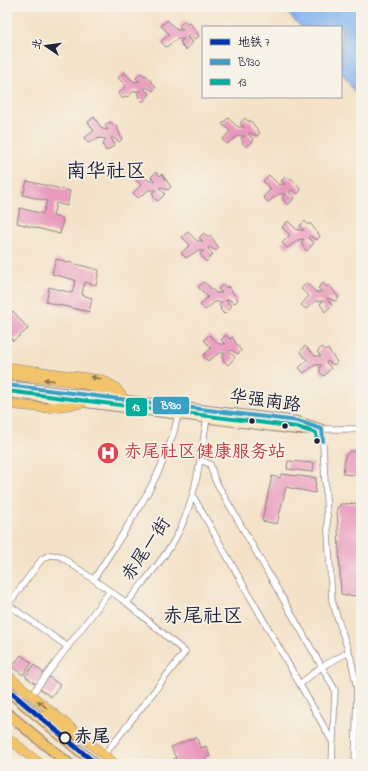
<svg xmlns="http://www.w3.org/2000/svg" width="368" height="771" font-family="'Indie Flower','LXGW WenKai TC',sans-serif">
	<rect width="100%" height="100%" fill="#f7f3e8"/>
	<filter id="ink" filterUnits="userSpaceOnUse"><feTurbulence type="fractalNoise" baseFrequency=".025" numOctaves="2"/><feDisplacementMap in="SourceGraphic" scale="8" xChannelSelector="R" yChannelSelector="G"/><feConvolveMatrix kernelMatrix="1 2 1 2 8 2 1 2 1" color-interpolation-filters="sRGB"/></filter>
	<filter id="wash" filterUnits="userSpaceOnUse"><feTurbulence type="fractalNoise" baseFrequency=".012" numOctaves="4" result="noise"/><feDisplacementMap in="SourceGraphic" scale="16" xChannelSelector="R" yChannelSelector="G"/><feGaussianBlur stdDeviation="0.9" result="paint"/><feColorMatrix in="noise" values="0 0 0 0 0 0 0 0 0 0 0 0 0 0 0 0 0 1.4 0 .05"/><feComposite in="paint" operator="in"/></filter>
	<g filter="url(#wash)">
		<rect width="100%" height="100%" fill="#f4e2c8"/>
		<path fill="#83b5ef" stroke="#526c95" d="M 282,7 L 361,7 L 361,102 L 341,71 L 341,27 L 301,27 Z"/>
		<g id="blocks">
			<path fill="#e999be" d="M 167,20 L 177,30 L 183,30 L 179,26 L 184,21 L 188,24 L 190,23 L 199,36 L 196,39 L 189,35 L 187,37 L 193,42 L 186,50 L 181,45 L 182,44 L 180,42 L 184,39 L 177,39 L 166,47 L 161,42 L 169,34 L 161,26 Z
				M 124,72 L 134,82 L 140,81 L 136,78 L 141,73 L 145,76 L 146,75 L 156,87 L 153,91 L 146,87 L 144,89 L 150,94 L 143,102 L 138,97 L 139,96 L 137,94 L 140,91 L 134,91 L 128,97 L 126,96 L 123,99 L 118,94 L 126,86 L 118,78 Z
				M 94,117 L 102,129 L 108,130 L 105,125 L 111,122 L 114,126 L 116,125 L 122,139 L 119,142 L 112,137 L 111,138 L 115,145 L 106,151 L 103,145 L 104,144 L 103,142 L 106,139 L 100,138 L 88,143 L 84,138 L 94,131 L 88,122 Z
				M 228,118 L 238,127 L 244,127 L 240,123 L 245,118 L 249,122 L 250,120 L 260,133 L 257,136 L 250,133 L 248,134 L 254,140 L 247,147 L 242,143 L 243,141 L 241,139 L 245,136 L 238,136 L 227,144 L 222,140 L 230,131 L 222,124 Z
				M 139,171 L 149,181 L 155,181 L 151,177 L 156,172 L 160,176 L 162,174 L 171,187 L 168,190 L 161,187 L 159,188 L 165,194 L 158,201 L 153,197 L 154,195 L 152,193 L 156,190 L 149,190 L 138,198 L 133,193 L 141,185 L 134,177 Z
				M 269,175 L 279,185 L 285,184 L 281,181 L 286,176 L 290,179 L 291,178 L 301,190 L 298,194 L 291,190 L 289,192 L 295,197 L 288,205 L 283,200 L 284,199 L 282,197 L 285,194 L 279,194 L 268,202 L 263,197 L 271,189 L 263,181 Z
				M 27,181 L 70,191 L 67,206 L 56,203 L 53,216 L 63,219 L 60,234 L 17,223 L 20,208 L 43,214 L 47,201 L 23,195 Z
				M 288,221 L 297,230 L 304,230 L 300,226 L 305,221 L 308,225 L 310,223 L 320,236 L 317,240 L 310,236 L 308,238 L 314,243 L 307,251 L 302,246 L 303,245 L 301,243 L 304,239 L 298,240 L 287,248 L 282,243 L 290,235 L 282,227 Z
				M 188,232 L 197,241 L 203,241 L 199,238 L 204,233 L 208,237 L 210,235 L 219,248 L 216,251 L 209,247 L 208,249 L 213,254 L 206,262 L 200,254 L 204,251 L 197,251 L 186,258 L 181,253 L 190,245 L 182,237 Z
				M 56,259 L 99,270 L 96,285 L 85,282 L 83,288 L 82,295 L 92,298 L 89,312 L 46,302 L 49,287 L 72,293 L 74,286 L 75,280 L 52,274 Z
				M 204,282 L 216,293 L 222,293 L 218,289 L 223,284 L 227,288 L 228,286 L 238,300 L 235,303 L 228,299 L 226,301 L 232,306 L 224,314 L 220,309 L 221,308 L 219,305 L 222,302 L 215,302 L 205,310 L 200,305 L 208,297 L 198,287 Z
				M 306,283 L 316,292 L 322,292 L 318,288 L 323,283 L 327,287 L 329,285 L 339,298 L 335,301 L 328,298 L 327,299 L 332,305 L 325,312 L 320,304 L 323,301 L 316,301 L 306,309 L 301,305 L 309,296 L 301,289 Z
				M 13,311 L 28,329 L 13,341 L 7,334 L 7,316 Z
				M 209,335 L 219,344 L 225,344 L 221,340 L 226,335 L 230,339 L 232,337 L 241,351 L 238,354 L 231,350 L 229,352 L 235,357 L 228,365 L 223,360 L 224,359 L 222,357 L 225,353 L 219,353 L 208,361 L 203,356 L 211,348 L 204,340 Z
				M 305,346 L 315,356 L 321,356 L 317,352 L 322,347 L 326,350 L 328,349 L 337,362 L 334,365 L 327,361 L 326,363 L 331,368 L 324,376 L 319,371 L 321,370 L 319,368 L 322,365 L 315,365 L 304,373 L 299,368 L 307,360 L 300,352 Z
				M 350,451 L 361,452 L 361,463 L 356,462 L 355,475 L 343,474 L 345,456 Z
				M 288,461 L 314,463 L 313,472 L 287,469 Z
				M 281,474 L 316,478 L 315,493 L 286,487 L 277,524 L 262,521 L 272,476 L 280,478 Z
				M 361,503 L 361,595 L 344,596 L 344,594 L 341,594 L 337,507 L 340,507 L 340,504 Z
				M 21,655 L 32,663 L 23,675 L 12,667 Z
				M 34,665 L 45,674 L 37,685 L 25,676 Z
				M 48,676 L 60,685 L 51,697 L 39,688 Z
				M 196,737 L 201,748 L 206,746 L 210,756 L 205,758 L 208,764 L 172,764 L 171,761 L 176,758 L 171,747 Z"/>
		</g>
	</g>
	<g filter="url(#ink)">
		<use href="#blocks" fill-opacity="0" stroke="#8b8282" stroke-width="1"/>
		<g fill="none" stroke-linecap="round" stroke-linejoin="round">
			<g stroke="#8b8282" stroke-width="7">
				<path id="street" d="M 200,460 L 210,464 L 215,480 L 335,690 L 332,764
					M 193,496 L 332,741
					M 94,579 C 126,527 166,475 178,415
					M 127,603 C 142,583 163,561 175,539 C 196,502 200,459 207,418
					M 7,606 L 42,559 L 50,555 L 60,556 L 127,603 L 185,652 L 104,755
					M 13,608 L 68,647
					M 300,684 L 321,667 L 349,652
					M 35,690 L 110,591
					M 355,764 L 357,688 L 351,659 L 332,601 L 322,429 L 361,429"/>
			</g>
			<g stroke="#8b8282" stroke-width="10">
				<path id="secondary" d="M 7,385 L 298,421 L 322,429
					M 7,393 L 297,430 L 317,429"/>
			</g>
			<g stroke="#8b8282" stroke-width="10">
				<path id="primary" d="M 7,367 L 102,380 L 115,387 L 126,401
					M 7,375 C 46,379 89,379 123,399
					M 7,404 L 47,408 L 83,403
					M 7,675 L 115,764
					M 7,737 L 40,764"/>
			</g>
			<g stroke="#8b8282" stroke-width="12">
				<path id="highway" d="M 7,690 L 95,764
					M 7,713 L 69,764
					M 44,716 L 82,737"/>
			</g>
			<use href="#street" stroke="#fff" stroke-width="5.5"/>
			<use href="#secondary" stroke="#f9e7c3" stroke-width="8"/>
			<use href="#primary" stroke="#f1c36a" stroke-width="9"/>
			<use href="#highway" stroke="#f1c36a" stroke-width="10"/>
			<g stroke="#f7f3e8" stroke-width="7">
				<path id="bus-1" d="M 7,385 L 298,421 L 322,429 L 323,441"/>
			</g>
			<g stroke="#f7f3e8" stroke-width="7">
				<path id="bus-2" d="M 7,391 L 297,427 L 316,433 L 317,441"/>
			</g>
			<use href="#bus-1" stroke="#3b9fc4" stroke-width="4"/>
			<use href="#bus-2" stroke="#01ad9c" stroke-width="4"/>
			<g stroke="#f7f3e8" stroke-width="8">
				<path id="metro-1" d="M 7,689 L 96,764"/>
			</g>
			<use href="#metro-1" stroke="#0035ad" stroke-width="5"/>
		</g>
		<defs><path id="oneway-solid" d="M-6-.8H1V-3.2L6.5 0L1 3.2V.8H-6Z"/></defs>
		<g fill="#8a7252">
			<use href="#oneway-solid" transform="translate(96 378) rotate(-167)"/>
			<use href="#oneway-solid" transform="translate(49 380) rotate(-173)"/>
			<use href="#oneway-solid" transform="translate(42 704) rotate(-141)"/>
		</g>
	</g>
	<defs>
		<g id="hospital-disc" transform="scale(1.15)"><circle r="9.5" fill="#e0444e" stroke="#f7f3e8"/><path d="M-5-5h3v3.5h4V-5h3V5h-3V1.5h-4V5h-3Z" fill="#fff"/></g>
	</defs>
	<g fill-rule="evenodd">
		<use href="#hospital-disc" x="108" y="453"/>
	</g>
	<g fill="#22223b" stroke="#f7f3e8" stroke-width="1.5">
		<circle cx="252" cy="421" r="3.5"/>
		<circle cx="285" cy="426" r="3.5"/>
		<circle cx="317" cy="441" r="3.5"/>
	</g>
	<circle fill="#f7f3e8" stroke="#22223b" stroke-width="2" cx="65" cy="738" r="5.5"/>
	<g text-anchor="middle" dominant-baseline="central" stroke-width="3.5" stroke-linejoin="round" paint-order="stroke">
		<g font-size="18" fill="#22223b" stroke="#f7f3e8">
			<text transform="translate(265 402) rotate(8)">华强南路</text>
			<text transform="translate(147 550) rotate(-56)">赤尾一街</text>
		</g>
		<g font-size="18" fill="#be3a42" stroke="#f7f3e8" text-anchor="start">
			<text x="124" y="453">赤尾社区健康服务站</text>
		</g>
		<g font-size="18" font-weight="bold" fill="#22223b" stroke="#f7f3e8" text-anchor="start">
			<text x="74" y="738">赤尾</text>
		</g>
		<g font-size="20" fill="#22223b" stroke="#f7f3e8">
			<text x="106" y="172">南华社区</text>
			<text x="203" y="617">赤尾社区</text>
		</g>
	</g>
	<g stroke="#f7f3e8" stroke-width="1.5">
		<rect x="152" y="396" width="38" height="19" rx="4" fill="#3b9fc4"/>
		<rect x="125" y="397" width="23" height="20" rx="4" fill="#01ad9c"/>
	</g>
	<g font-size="11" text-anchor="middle" font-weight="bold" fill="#fff">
		<text x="171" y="409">B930</text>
		<text x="136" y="411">13</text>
	</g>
	<rect width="368" height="771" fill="none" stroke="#f7f3e8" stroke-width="24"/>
	<rect x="202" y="26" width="140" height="72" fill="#f7f3e8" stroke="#a29fa3"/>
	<rect x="210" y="39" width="20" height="6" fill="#0035ad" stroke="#a29fa3"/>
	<text x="238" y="46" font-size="12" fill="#22223b">地铁 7</text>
	<rect x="210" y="59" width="20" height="6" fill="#3b9fc4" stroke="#a29fa3"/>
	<text x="238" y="66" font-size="12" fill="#22223b">B930</text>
	<rect x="210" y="79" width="20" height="6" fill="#01ad9c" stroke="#a29fa3"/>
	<text x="238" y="86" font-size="12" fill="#22223b">13</text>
	<g transform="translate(46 46) rotate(283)" stroke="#f7f3e8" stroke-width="3" paint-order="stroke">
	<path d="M0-3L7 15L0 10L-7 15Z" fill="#22223b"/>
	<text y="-6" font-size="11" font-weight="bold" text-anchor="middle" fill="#22223b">北</text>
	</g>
</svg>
